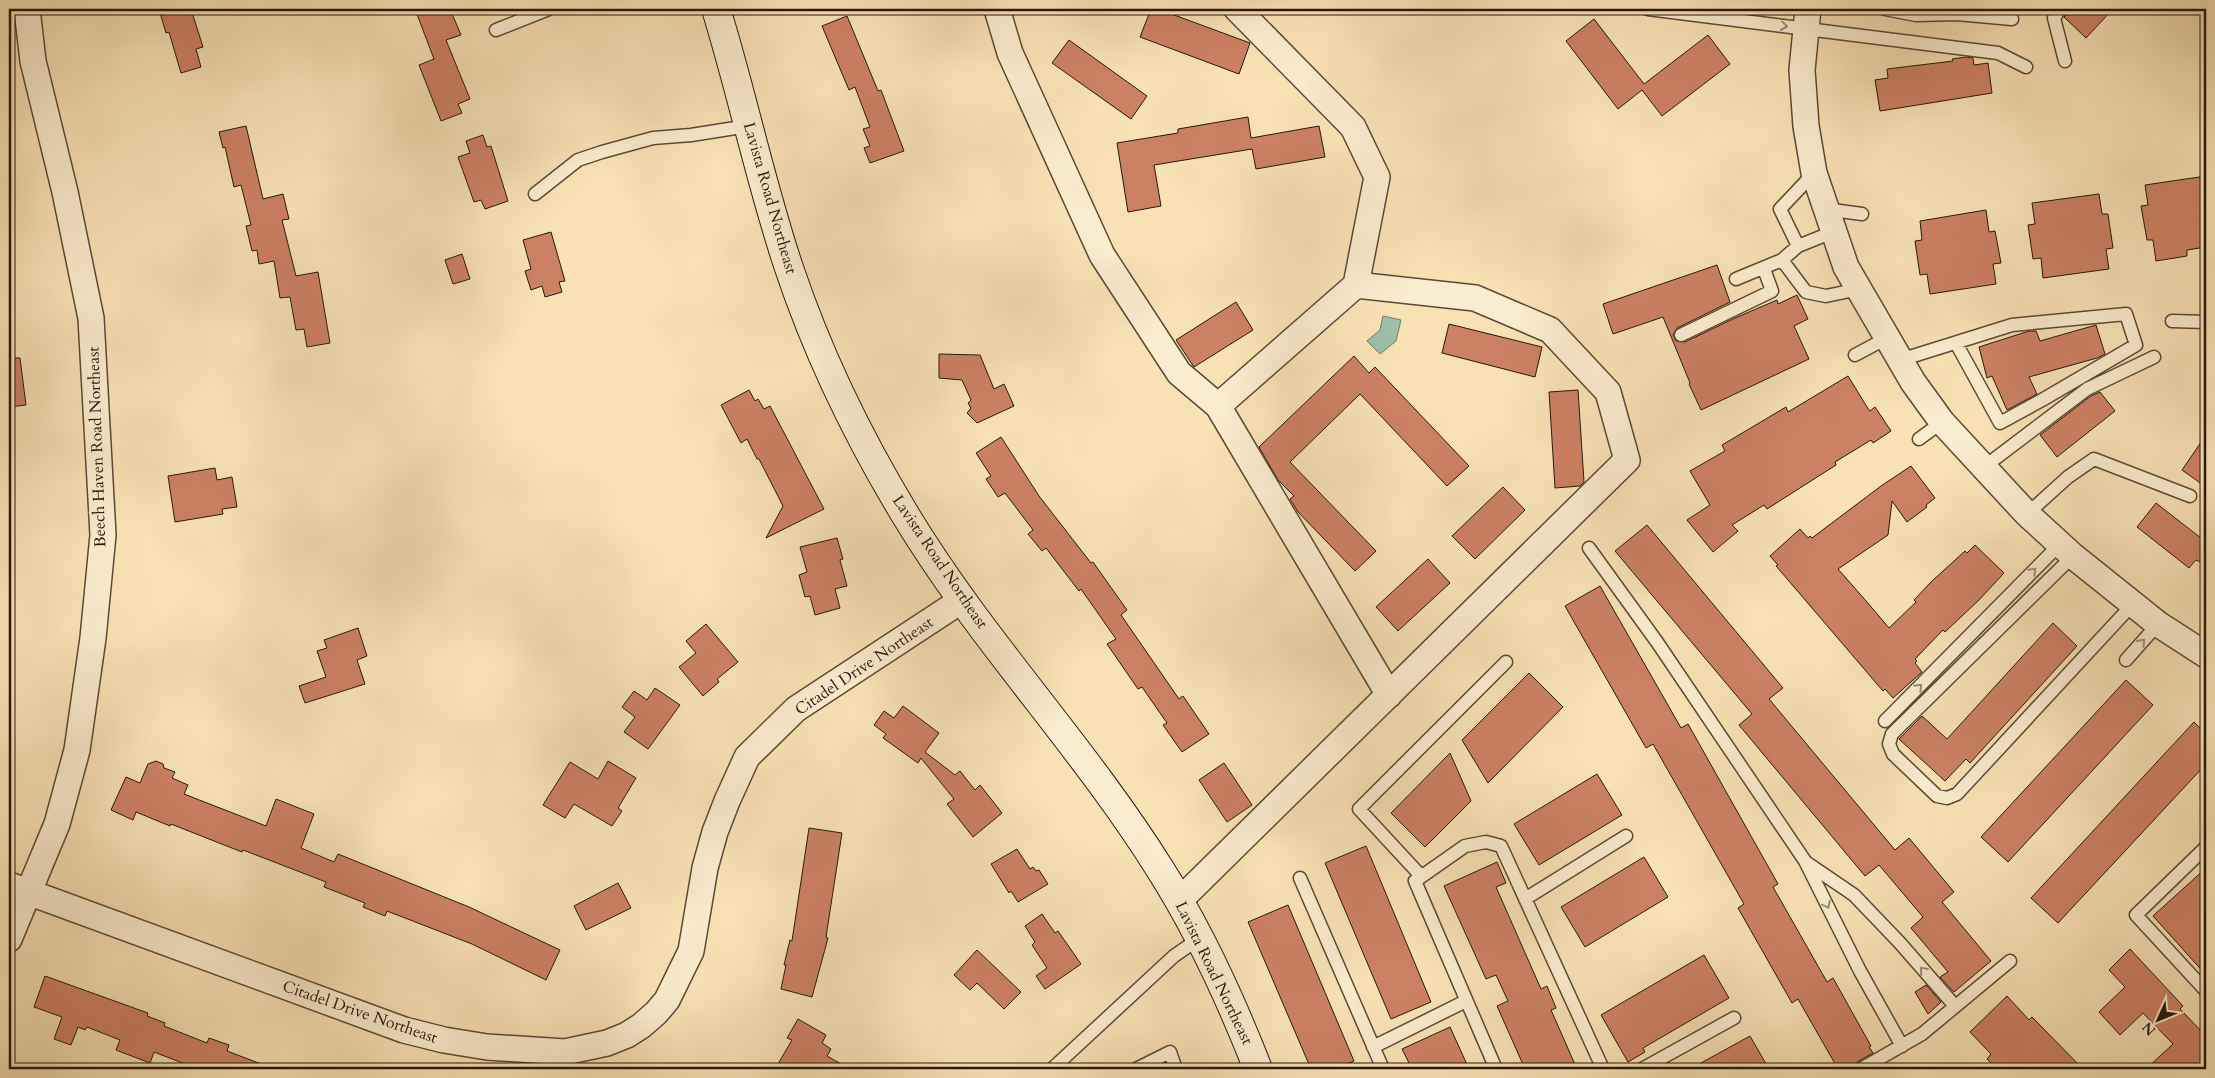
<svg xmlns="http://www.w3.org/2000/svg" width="2215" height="1078" font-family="Cardo,serif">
	<rect width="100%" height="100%" fill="#f8e2b4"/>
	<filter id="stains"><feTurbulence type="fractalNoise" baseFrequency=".004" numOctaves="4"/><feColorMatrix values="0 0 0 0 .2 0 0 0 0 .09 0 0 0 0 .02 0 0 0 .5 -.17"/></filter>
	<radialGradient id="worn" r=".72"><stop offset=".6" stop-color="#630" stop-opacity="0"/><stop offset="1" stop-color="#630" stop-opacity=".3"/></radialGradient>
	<path fill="#9fbfa7" stroke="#6e7c69" d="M 1383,316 L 1401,320 L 1396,341 L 1380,354 L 1367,341 L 1380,330 Z"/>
	<path fill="#cc8162" stroke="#25180b" d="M 174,9 L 191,9 L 203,47 L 196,49 L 201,67 L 181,73 L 169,32 L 166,33 L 160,13 Z
		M 415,9 L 450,9 L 461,35 L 446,40 L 470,99 L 458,104 L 462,113 L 441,121 L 419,65 L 434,59 Z
		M 1151,9 L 1158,9 L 1250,43 L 1239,74 L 1140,37 Z
		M 2072,9 L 2113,9 L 2086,38 L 2064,17 Z
		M 847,16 L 878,91 L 881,90 L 904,151 L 870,163 L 864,148 L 870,146 L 863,129 L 870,127 L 855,87 L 849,90 L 822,26 Z
		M 1594,19 L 1644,84 L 1708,35 L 1730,64 L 1662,116 L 1642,90 L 1618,109 L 1566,41 Z
		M 1069,40 L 1147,96 L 1131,119 L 1052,63 Z
		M 1966,57 L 1973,58 L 1974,65 L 1988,63 L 1992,93 L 1880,111 L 1875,80 L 1888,78 L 1887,69 L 1953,61 L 1952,59 Z
		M 1248,117 L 1251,138 L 1319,126 L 1325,157 L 1256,169 L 1252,149 L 1154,165 L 1161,206 L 1128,212 L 1117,143 L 1178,133 L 1178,129 Z
		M 246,126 L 263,199 L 283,194 L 289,219 L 282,220 L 296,276 L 318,272 L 330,343 L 307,347 L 304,329 L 296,330 L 290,297 L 280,298 L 274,261 L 259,264 L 257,250 L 252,251 L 246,226 L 251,225 L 241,185 L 234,187 L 225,147 L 223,148 L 219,132 Z
		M 483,135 L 487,147 L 491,146 L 508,201 L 485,209 L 481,200 L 474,202 L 458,157 L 470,153 L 466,141 Z
		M 2206,176 L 2206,247 L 2187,250 L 2187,256 L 2156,261 L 2153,240 L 2147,240 L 2141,206 L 2148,205 L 2145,185 Z
		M 2099,194 L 2102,214 L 2108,214 L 2113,248 L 2106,249 L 2109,269 L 2043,278 L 2041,258 L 2033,259 L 2028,225 L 2035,224 L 2032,203 Z
		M 1986,210 L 1989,232 L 1995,231 L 2001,263 L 1993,264 L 1996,284 L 1930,294 L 1927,274 L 1920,275 L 1915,241 L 1922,240 L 1920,221 Z
		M 551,232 L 565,281 L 559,282 L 562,292 L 545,297 L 542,286 L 531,290 L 525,271 L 531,269 L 523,240 Z
		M 462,254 L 470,279 L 453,284 L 445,260 Z
		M 1717,265 L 1730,302 L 1677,328 L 1673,335 L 1676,341 L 1685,342 L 1735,318 L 1777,300 L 1778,304 L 1797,295 L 1808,319 L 1794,326 L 1809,359 L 1701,410 L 1689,384 L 1690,383 L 1663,317 L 1613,334 L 1603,304 Z
		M 1236,302 L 1253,330 L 1194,367 L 1176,340 Z
		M 1449,324 L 1542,347 L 1535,377 L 1442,353 Z
		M 2096,325 L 2105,354 L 2097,358 L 2029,377 L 2037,394 L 2007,410 L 1992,376 L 1987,378 L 1979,347 L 2029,331 L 2036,331 L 2040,341 Z
		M 939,354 L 980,355 L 994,389 L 1004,384 L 1014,406 L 977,423 L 967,413 L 971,408 L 968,403 L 971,400 L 962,380 L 939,378 Z
		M 1354,356 L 1369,373 L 1375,367 L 1469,466 L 1447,486 L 1360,394 L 1290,462 L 1376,551 L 1355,571 L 1298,512 L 1290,499 L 1294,496 L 1278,480 L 1259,447 Z
		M 9,358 L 20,358 L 26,405 L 9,407 Z
		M 1848,376 L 1867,407 L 1870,411 L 1875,407 L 1891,431 L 1873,443 L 1871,440 L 1835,462 L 1836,465 L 1767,509 L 1764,505 L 1732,525 L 1738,531 L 1713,552 L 1687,520 L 1710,505 L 1690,471 L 1725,451 L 1722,445 L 1786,407 L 1788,412 Z
		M 749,390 L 755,401 L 758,399 L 764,409 L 770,406 L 824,509 L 766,538 L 783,506 L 759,459 L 757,459 L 747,439 L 741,443 L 721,405 Z
		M 1578,390 L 1584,482 L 1580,486 L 1555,488 L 1549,392 Z
		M 2100,392 L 2115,411 L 2057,457 L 2040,435 L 2091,396 Z
		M 2206,435 L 2206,487 L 2182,470 Z
		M 1001,437 L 1039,496 L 1091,563 L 1093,562 L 1127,610 L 1121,615 L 1179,699 L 1183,696 L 1209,734 L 1182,752 L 1163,725 L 1167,723 L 1142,687 L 1138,689 L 1107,644 L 1116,639 L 1081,589 L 1079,591 L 1046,548 L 1042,551 L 1028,534 L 1033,530 L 1005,493 L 998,497 L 986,479 L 991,476 L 976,453 Z
		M 1911,466 L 1935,498 L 1926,505 L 1927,507 L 1907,522 L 1892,501 L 1888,535 L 1838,569 L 1867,602 L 1889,628 L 1916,602 L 1914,600 L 1931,582 L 1965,551 L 1967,553 L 1975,545 L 2004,573 L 1979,600 L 1945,632 L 1943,630 L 1915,659 L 1917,661 L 1915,663 L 1922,672 L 1893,698 L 1885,689 L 1883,691 L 1806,601 L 1776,566 L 1778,565 L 1770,556 L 1800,529 L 1808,538 L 1810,536 L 1812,538 L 1881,486 Z
		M 215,468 L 217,480 L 232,477 L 237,507 L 222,509 L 223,514 L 175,522 L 168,476 Z
		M 1503,487 L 1525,510 L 1475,559 L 1452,536 Z
		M 2156,503 L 2206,542 L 2206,565 L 2196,560 L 2189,568 L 2137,527 Z
		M 1647,525 L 1783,688 L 1769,699 L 1895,850 L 1909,838 L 1954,892 L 1942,902 L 1991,961 L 1954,992 L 1940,977 L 1948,972 L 1911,928 L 1923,917 L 1879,865 L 1865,876 L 1739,725 L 1752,714 L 1615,551 Z
		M 837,538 L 843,559 L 840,560 L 847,586 L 835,589 L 840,608 L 815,615 L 810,596 L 805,597 L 799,575 L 807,572 L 800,547 Z
		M 1428,559 L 1450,583 L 1398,631 L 1376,607 Z
		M 1600,586 L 1681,728 L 1688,724 L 1778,884 L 1773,887 L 1827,982 L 1833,978 L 1871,1046 L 1869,1047 L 1873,1053 L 1857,1062 L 1853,1069 L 1838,1069 L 1798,999 L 1792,1003 L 1738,908 L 1744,904 L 1653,744 L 1646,748 L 1565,606 Z
		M 2053,623 L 2077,646 L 1970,763 L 1966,759 L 1945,781 L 1899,739 L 1922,716 L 1947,739 Z
		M 706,624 L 738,662 L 717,679 L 719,682 L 703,696 L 679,667 L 696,653 L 686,641 Z
		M 358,628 L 367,656 L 357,660 L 365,684 L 305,703 L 299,686 L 326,677 L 317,651 L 327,648 L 324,640 Z
		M 1529,673 L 1563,707 L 1488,783 L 1462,740 Z
		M 2126,680 L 2153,705 L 2008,862 L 1981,837 Z
		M 655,688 L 680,705 L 648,749 L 624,732 L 635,717 L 622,707 L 634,691 L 647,700 Z
		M 903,706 L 939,733 L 925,752 L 955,775 L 960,771 L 975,790 L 980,785 L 1002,813 L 973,837 L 947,804 L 954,799 L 921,758 L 918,763 L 883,738 L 886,734 L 874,725 L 884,711 L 894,718 Z
		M 2194,722 L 2206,734 L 2206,764 L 2058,923 L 2031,898 Z
		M 1450,753 L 1471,801 L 1425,847 L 1391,813 Z
		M 156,761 L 163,764 L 164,768 L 175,772 L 172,778 L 188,785 L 184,794 L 266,826 L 276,799 L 314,814 L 301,848 L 334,862 L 338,854 L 469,907 L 560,950 L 546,980 L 472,944 L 387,911 L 385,916 L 363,907 L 365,903 L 324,887 L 326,882 L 243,850 L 242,852 L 171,824 L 170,826 L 136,812 L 133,820 L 111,810 L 126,777 L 140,783 L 148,764 Z
		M 608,761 L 636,778 L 618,808 L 622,811 L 612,826 L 574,804 L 565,818 L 543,805 L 570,762 L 598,779 Z
		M 1224,763 L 1252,805 L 1227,822 L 1199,780 Z
		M 1597,774 L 1622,815 L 1539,865 L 1514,824 Z
		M 809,828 L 842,833 L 826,937 L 828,938 L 812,997 L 781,989 L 786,965 L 784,965 L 790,940 L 792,941 Z
		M 1366,846 L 1431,1002 L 1391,1019 L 1325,863 Z
		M 1017,849 L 1030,869 L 1033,867 L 1036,871 L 1039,870 L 1048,884 L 1018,902 L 1011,891 L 1009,893 L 991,864 Z
		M 1644,857 L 1668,897 L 1585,947 L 1561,907 Z
		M 1497,862 L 1506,883 L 1496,887 L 1541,989 L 1547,986 L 1556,1008 L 1551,1010 L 1577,1069 L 1525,1069 L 1497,1006 L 1508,1001 L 1496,975 L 1486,979 L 1444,886 Z
		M 2206,868 L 2206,975 L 2153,916 Z
		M 618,883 L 631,908 L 586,930 L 574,906 Z
		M 1288,905 L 1354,1061 L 1335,1069 L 1311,1069 L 1248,922 Z
		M 1042,914 L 1055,933 L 1058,931 L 1081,964 L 1045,989 L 1036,976 L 1047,968 L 1032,945 L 1035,942 L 1025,926 Z
		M 2130,949 L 2183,1006 L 2180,1009 L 2206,1036 L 2206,1069 L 2146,1069 L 2173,1044 L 2143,1013 L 2120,1035 L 2099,1012 L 2125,987 L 2109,970 Z
		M 977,950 L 1021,992 L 1004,1009 L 977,983 L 970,990 L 954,975 Z
		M 1704,955 L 1729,998 L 1643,1048 L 1645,1052 L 1628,1062 L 1601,1015 Z
		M 45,976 L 148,1013 L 147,1016 L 165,1023 L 164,1026 L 207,1043 L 209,1038 L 229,1045 L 227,1051 L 269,1067 L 269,1069 L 198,1069 L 154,1052 L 150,1063 L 116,1050 L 120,1040 L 87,1027 L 85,1030 L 78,1027 L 71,1045 L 54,1039 L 62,1017 L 34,1007 Z
		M 1926,985 L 1941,1002 L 1928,1014 L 1915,992 Z
		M 2007,996 L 2029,1020 L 2032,1017 L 2083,1069 L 1997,1069 L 1987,1059 L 1991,1054 L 1970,1032 Z
		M 798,1019 L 826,1035 L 822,1043 L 831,1049 L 827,1056 L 850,1069 L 775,1069 L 792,1040 L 787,1038 Z
		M 1450,1027 L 1469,1069 L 1412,1069 L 1402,1049 Z
		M 1750,1036 L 1769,1069 L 1690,1069 Z"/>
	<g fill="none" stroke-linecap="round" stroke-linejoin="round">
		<g stroke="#5a4a35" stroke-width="15">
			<path id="lane" d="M 1648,9 L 1998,53 L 2026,67
				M 1885,9 L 1916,15 L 1957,14 L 2012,19
				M 2060,9 L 2054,18 L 2065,61
				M 496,30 L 549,9
				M 1814,173 L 1780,209 L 1798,246 L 1833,232
				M 535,194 L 578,160 L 602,152 L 653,138 L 691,135 L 748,126
				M 1825,209 L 1862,214
				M 1782,260 L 1806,292 L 1826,296 L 1859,289
				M 1736,279 L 1782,260 L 1798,246
				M 2172,321 L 2206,322
				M 1681,335 L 1772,291 L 1764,269
				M 1855,355 L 1887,338
				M 1900,360 L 2012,325 L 2126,314 L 2136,345 L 2042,400 L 2000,423 L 1956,343
				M 1919,439 L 1942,422
				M 1984,467 L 2087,389 L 2154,357
				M 2027,514 L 2068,477 L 2094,459 L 2190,496
				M 1589,548 L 1657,642 L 1805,861 L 1860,971 L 1902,1046
				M 2073,556 L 1892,734 L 1889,744 L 1893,754 L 1937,796 L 1947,798 L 1957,794 L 2132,605
				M 2126,660 L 2158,624
				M 1885,721 L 2060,544
				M 2205,848 L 2136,915 L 2206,991
				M 1807,863 L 1854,895 L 1900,943 L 1955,1006
				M 1421,876 L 1359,809 L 1506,662
				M 1300,878 L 1383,1069
				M 1525,899 L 1626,836
				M 1373,1047 L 1466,1001
				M 1052,1069 L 1174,956 L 1200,938
				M 1136,1069 L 1170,1052 L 1176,1069
				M 1496,1069 L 1415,881 L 1465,846 L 1486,842 L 1501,846 L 1603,1069
				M 1642,1069 L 1734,1018
				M 1861,1069 L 1922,1034 L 2010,961"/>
		</g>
		<g stroke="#5a4a35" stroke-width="28">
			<path id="street" d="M 997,9 L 1010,53 L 1102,255 L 1179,373 L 1218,406 L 1389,695
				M 1808,9 L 1802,70 L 1806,126 L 1814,173 L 1846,267 L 1913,382 L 1942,422 L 2027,514 L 2073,556 L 2158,624 L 2206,655
				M 1218,406 L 1356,285 L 1377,177 L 1353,127 L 1237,9
				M 9,885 L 404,1030 L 444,1040 L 487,1047 L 565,1052 L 607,1043 L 627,1035 L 641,1026 L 656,1013 L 667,1000 L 691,951 L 705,868 L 715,832 L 727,801 L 747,757 L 796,709 L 962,600
				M 1179,901 L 1627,460 L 1608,392 L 1550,330 L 1475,298 L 1356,285
				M 9,939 L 57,824 L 77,750 L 93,638 L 103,535 L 91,318 L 65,192 L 33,61 L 27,9"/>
		</g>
		<g stroke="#25180b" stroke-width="30">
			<path id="secondary" d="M 716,9 C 742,93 760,181 788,265 C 817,352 858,437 906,516 C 981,640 1083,746 1160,869 C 1200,932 1231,1000 1258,1069"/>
		</g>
		<use href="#lane" stroke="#faecce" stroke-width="12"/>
		<use href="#street" stroke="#faecce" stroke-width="25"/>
		<use href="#secondary" stroke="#faecce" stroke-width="28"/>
	</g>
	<defs><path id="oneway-chevron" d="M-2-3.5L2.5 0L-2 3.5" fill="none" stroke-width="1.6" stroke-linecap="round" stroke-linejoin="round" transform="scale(1.25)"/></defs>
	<g stroke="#9a8d76">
		<use href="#oneway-chevron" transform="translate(1784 26) rotate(7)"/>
		<use href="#oneway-chevron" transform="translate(2033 571) rotate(-45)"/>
		<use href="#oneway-chevron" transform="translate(2142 642) rotate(-48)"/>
		<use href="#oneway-chevron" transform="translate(1919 687) rotate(-45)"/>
		<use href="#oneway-chevron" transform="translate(1827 905) rotate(64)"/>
		<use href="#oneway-chevron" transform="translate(1923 970) rotate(-131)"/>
	</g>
	<g text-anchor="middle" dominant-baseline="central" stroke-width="5" stroke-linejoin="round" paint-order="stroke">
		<g font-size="16" fill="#25180b" stroke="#faecce">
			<text transform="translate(770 198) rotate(74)">Lavista Road Northeast</text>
			<text transform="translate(97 447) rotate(-92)">Beech Haven Road Northeast</text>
			<text transform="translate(940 562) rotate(56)">Lavista Road Northeast</text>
			<text transform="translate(864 666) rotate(-34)">Citadel Drive Northeast</text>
			<text transform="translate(1214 973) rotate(64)">Lavista Road Northeast</text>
			<text transform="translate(360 1012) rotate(19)">Citadel Drive Northeast</text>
		</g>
	</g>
	<rect width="2215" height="1078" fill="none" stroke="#f8e2b4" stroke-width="30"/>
	<rect x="10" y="10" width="2195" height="1058" fill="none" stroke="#25180b" stroke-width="2.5"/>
	<rect x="15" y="15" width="2185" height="1048" fill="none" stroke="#25180b"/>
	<g transform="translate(2158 1020) rotate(226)" stroke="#faecce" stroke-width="4" paint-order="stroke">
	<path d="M0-4L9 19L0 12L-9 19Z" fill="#25180b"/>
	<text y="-8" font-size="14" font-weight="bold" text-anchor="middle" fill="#25180b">N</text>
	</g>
	<rect width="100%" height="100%" filter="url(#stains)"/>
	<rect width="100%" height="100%" fill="url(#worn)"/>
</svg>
